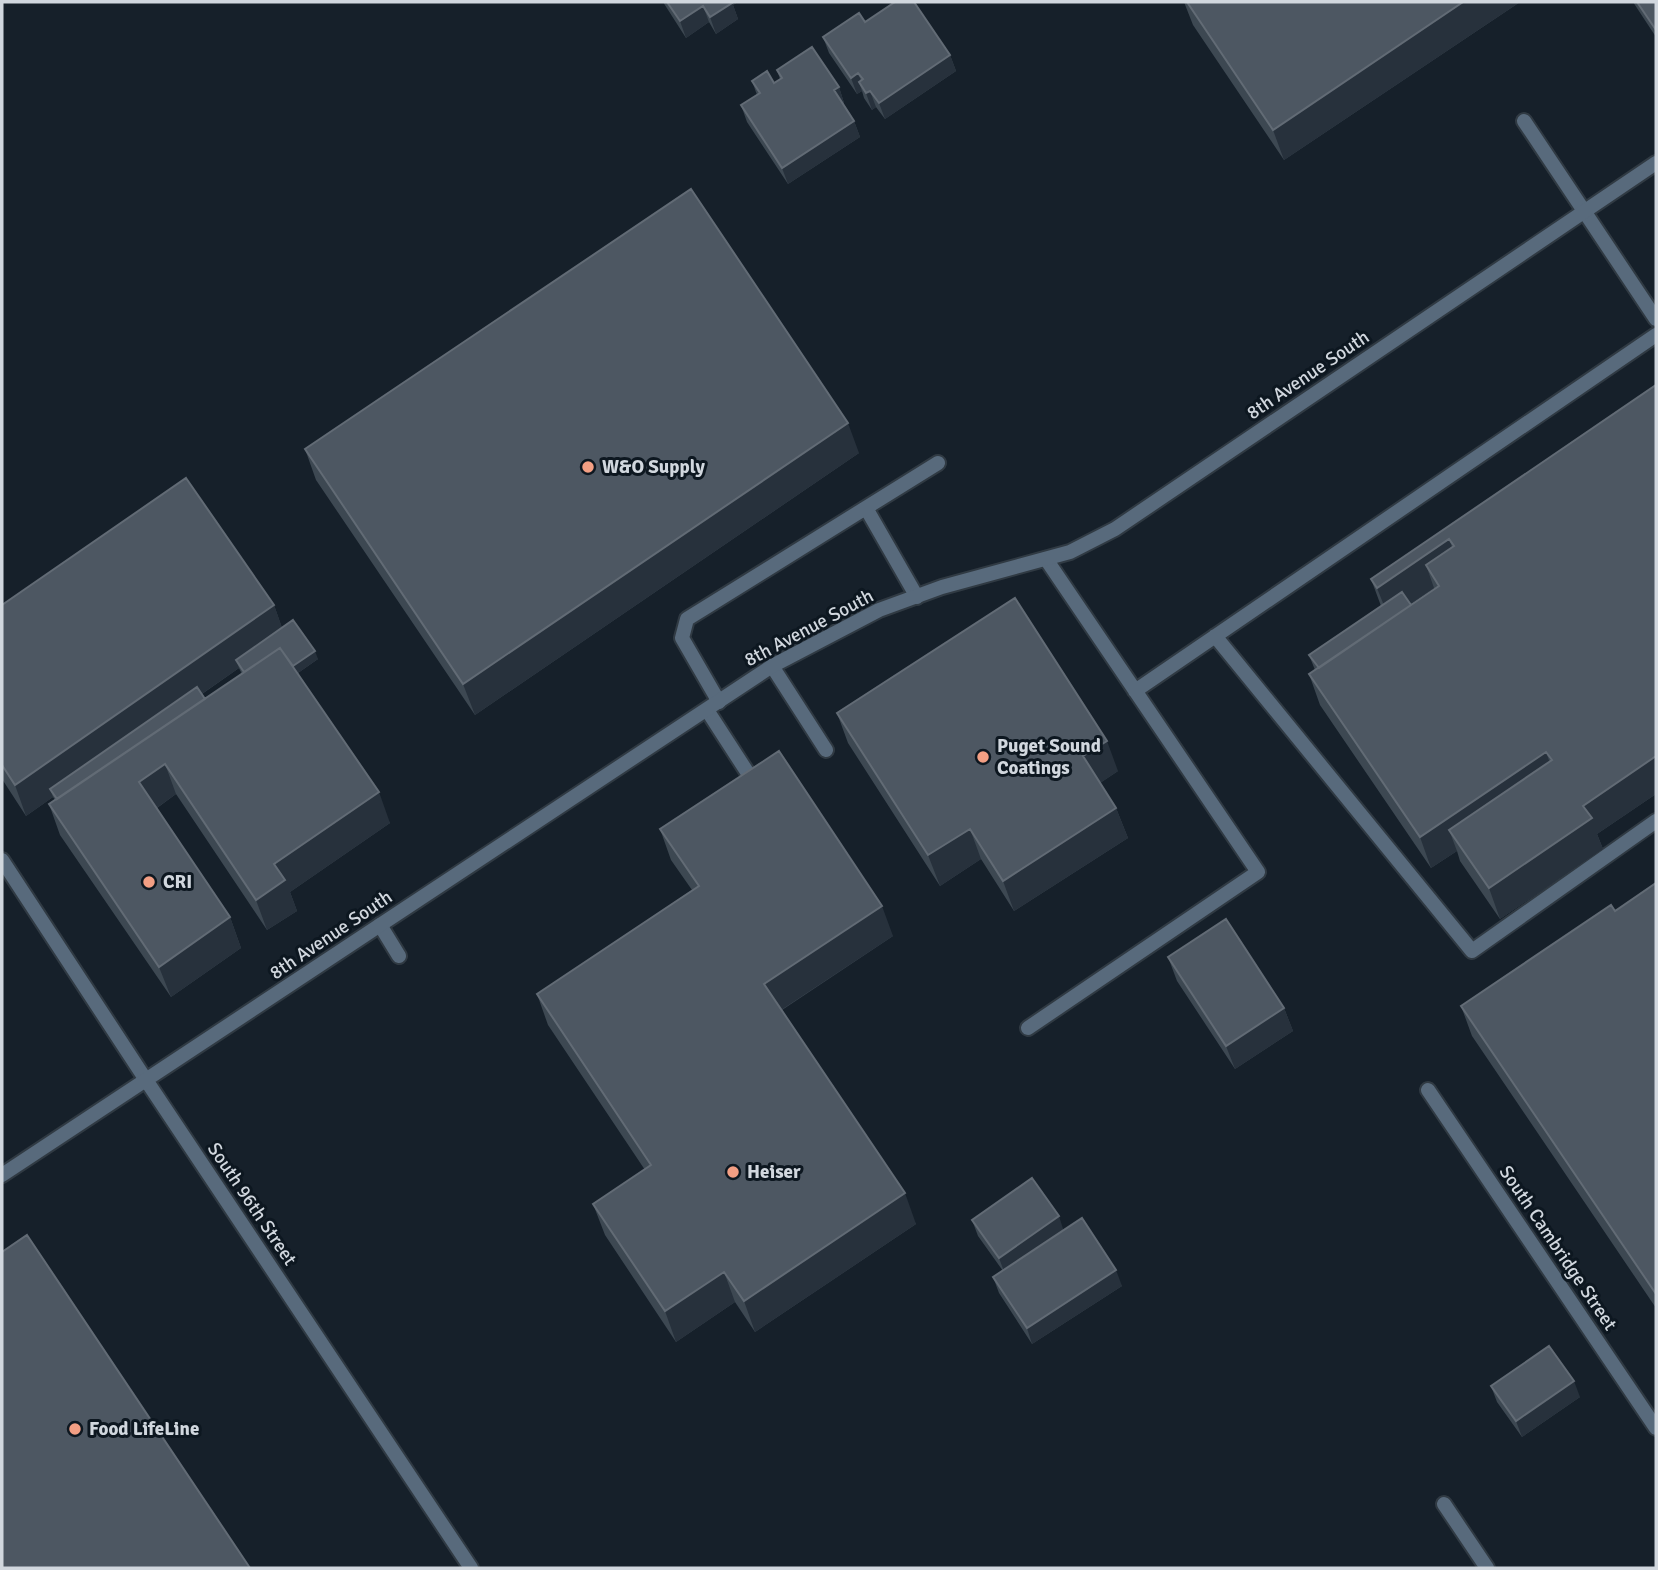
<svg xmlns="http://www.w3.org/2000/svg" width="1658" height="1570" font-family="Signika,sans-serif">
	<rect width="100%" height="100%" fill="#16202a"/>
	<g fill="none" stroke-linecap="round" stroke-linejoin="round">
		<g stroke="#303a43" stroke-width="18">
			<path id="service" d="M 1524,121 L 1656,319
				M 866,508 L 917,597
				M 1215,636 L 1472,951 L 1656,821
				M 772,666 L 826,750
				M 1135,691 L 1656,335
				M 719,702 L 682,638 L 687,619 L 938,463
				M 707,710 L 751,778
				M 380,925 L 399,956
				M 1028,1028 L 1258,872 L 1046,559
				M 1428,1090 L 1656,1428
				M 1444,1504 L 1487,1568"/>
		</g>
		<g stroke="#303a43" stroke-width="18">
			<path id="minor" d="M 2,860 L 146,1080"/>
		</g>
		<g stroke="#303a43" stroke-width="18">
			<path id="tertiary" d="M 146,1080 L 471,1568
				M 2,1175 L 772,666 L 879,610 L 942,587 L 1070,552 L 1115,529 L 1656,163"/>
		</g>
		<use href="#service" stroke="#586a7c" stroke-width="14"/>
		<use href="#minor" stroke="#586a7c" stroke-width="14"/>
		<use href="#tertiary" stroke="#586a7c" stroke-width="14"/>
	</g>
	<path fill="#3d4852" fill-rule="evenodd" d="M 663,2 L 738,2 L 733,5 L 738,19 L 716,34 L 709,22 L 686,38 Z
		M 1184,2 L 1520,2 L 1284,160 L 1193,25 Z
		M 1633,2 L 1656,2 L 1656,37 Z
		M 865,22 L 950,55 L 956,71 L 885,119 L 876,107 L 872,110 L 864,98 L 862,91 L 857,94 L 829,53 L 823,37 Z
		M 777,70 L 839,87 L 844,103 L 843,104 L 854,121 L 860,137 L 788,184 L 747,122 L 741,105 L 757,95 L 752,81 L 774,83 L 780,79 Z
		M 1656,385 L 1656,794 L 1597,834 L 1603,849 L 1500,919 L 1460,861 L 1457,851 L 1431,868 L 1320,705 L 1309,674 L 1315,670 L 1309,655 L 1381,606 L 1371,579 ZM 1434,588 L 1434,589 L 1411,605 L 1410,604 Z
		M 305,449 L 859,453 L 475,715 L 316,480 Z
		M 2,605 L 274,605 L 282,628 L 318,659 L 298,673 L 390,823 L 290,892 L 297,911 L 267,930 L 176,794 L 157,808 L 230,917 L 241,948 L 171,997 L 60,835 L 49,804 L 55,800 L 53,797 L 26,816 L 2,779 ZM 239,668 L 242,674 L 205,699 L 202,694 Z
		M 837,713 L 1118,771 L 1100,783 L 1116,808 L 1128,838 L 1014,911 L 981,859 L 940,886 L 848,743 Z
		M 660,829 L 893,936 L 782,1010 L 916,1224 L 755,1332 L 735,1302 L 676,1342 L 605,1235 L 593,1204 L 645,1170 L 548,1025 L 537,994 L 692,890 L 671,860 Z
		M 1656,883 L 1656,1308 L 1472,1036 L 1461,1006 L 1615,911 Z
		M 1168,957 L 1284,1008 L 1293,1031 L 1235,1069 L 1177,981 Z
		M 972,1220 L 1064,1230 L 1122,1286 L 1032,1344 L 999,1293 L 993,1277 L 1003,1271 L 978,1236 Z
		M 1491,1386 L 1580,1397 L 1522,1437 L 1497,1402 Z"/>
	<path fill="#27313c" d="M 728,2 L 738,2 L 733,5 L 738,19 L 716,34 L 710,17 Z
		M 1463,2 L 1520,2 L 1284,160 L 1273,130 Z
		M 703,6 L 709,22 L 686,38 L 680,21 Z
		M 950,55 L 956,71 L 885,119 L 879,103 Z
		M 858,73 L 864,89 L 859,82 L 862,91 L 857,94 L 851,78 Z
		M 839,87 L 844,103 L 840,106 L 834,90 Z
		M 870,91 L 876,107 L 872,110 L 866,93 Z
		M 854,121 L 860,137 L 788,184 L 782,168 Z
		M 848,423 L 859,453 L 475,715 L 463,684 Z
		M 1449,539 L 1460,569 L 1426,565 L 1434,588 L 1389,618 L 1377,588 Z
		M 274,605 L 285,636 L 236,660 L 239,668 L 55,796 L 50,789 L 53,797 L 26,816 L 15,785 Z
		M 315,651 L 318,659 L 259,700 L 256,692 Z
		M 1107,741 L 1118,771 L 1094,787 L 1083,756 Z
		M 1546,752 L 1557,783 L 1449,830 L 1457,851 L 1431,868 L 1420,837 Z
		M 1656,756 L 1656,794 L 1597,834 L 1603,849 L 1500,919 L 1489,888 L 1583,806 Z
		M 165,764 L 176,794 L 151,812 L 139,782 Z
		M 379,792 L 390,823 L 290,892 L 297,911 L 267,930 L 256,900 L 274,864 Z
		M 1116,808 L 1128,838 L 1014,911 L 1003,881 Z
		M 970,829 L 981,859 L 940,886 L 928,855 Z
		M 882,906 L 893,936 L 775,1014 L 764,984 Z
		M 230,917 L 241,948 L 171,997 L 159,967 Z
		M 1284,1008 L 1293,1031 L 1235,1069 L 1226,1046 Z
		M 905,1193 L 916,1224 L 755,1332 L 744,1301 Z
		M 1059,1216 L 1064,1232 L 1005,1274 L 999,1258 Z
		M 1116,1270 L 1122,1286 L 1032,1344 L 1027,1328 Z
		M 724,1272 L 735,1302 L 676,1342 L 665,1311 Z
		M 1574,1381 L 1580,1397 L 1522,1437 L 1516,1421 Z"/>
	<path fill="#4d5762" stroke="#626b75" stroke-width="2" d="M 667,2 L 731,2 L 732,3 L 710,17 L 703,6 L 680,21 Z
		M 895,2 L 914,2 L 950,55 L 879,103 L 870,91 L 866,93 L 859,82 L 863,79 L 858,73 L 851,78 L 823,37 L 859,13 L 865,22 Z
		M 1187,2 L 1463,2 L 1273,130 Z
		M 1637,2 L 1656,2 L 1656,30 Z
		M 812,47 L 839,87 L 834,90 L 854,121 L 782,168 L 741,105 L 760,93 L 752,81 L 767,71 L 774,83 L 782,78 L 777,70 Z
		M 691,189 L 848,423 L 463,684 L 305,449 Z
		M 1656,385 L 1656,756 L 1583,806 L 1592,818 L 1489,888 L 1449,830 L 1552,760 L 1546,752 L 1420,837 L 1309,674 L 1439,586 L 1426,565 L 1454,546 L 1449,539 L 1377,588 L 1371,579 Z
		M 186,478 L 274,605 L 15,785 L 2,765 L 2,605 Z
		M 1402,592 L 1411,605 L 1319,668 L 1309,655 Z
		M 1015,598 L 1107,741 L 1083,756 L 1116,808 L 1003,881 L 970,829 L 928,855 L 837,713 Z
		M 293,620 L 315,651 L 293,666 L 280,648 L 244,672 L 236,660 Z
		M 280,648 L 379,792 L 274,864 L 285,880 L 256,900 L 165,764 L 139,782 L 230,917 L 159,967 L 49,804 Z
		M 197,687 L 205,699 L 57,799 L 50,789 Z
		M 779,751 L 882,906 L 764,984 L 905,1193 L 744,1301 L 724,1272 L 665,1311 L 593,1204 L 651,1165 L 537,994 L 699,886 L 660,829 Z
		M 1656,883 L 1656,1294 L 1461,1006 L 1611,905 L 1615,911 Z
		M 1226,919 L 1284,1008 L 1226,1046 L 1168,957 Z
		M 1032,1178 L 1059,1216 L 999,1258 L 972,1220 Z
		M 1082,1218 L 1116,1270 L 1027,1328 L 993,1277 Z
		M 27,1235 L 250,1568 L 2,1568 L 2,1252 Z
		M 1549,1346 L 1574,1381 L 1516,1421 L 1491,1386 Z"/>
	<g fill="#f39f84" stroke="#0d1720" stroke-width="2.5">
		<circle cx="588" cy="467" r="7"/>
		<circle cx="983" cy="757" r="7"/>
		<circle cx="149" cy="882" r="7"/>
		<circle cx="733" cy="1172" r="7"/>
		<circle cx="75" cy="1429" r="7"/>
	</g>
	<g text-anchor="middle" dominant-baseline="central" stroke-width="6" stroke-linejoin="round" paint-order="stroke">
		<g font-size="19" fill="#d1d7de" stroke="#0d1720">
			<text transform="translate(1308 375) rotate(-34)">8th Avenue South</text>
			<text transform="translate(809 628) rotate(-28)">8th Avenue South</text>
			<text transform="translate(331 935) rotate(-34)">8th Avenue South</text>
			<text transform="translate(252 1204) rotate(56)">South 96th Street</text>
			<text transform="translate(1558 1248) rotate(56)">South Cambridge Street</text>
		</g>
		<g font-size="19" font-weight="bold" fill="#d1d7de" stroke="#0d1720" text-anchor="start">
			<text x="602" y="467">W&amp;O Supply</text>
			<text x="997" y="746">Puget Sound<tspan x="997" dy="22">Coatings</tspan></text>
			<text x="163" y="882">CRI</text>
			<text x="747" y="1172">Heiser</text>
			<text x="89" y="1429">Food LifeLine</text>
		</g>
	</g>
	<rect width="1658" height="1570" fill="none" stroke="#d1d7de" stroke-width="7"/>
</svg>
